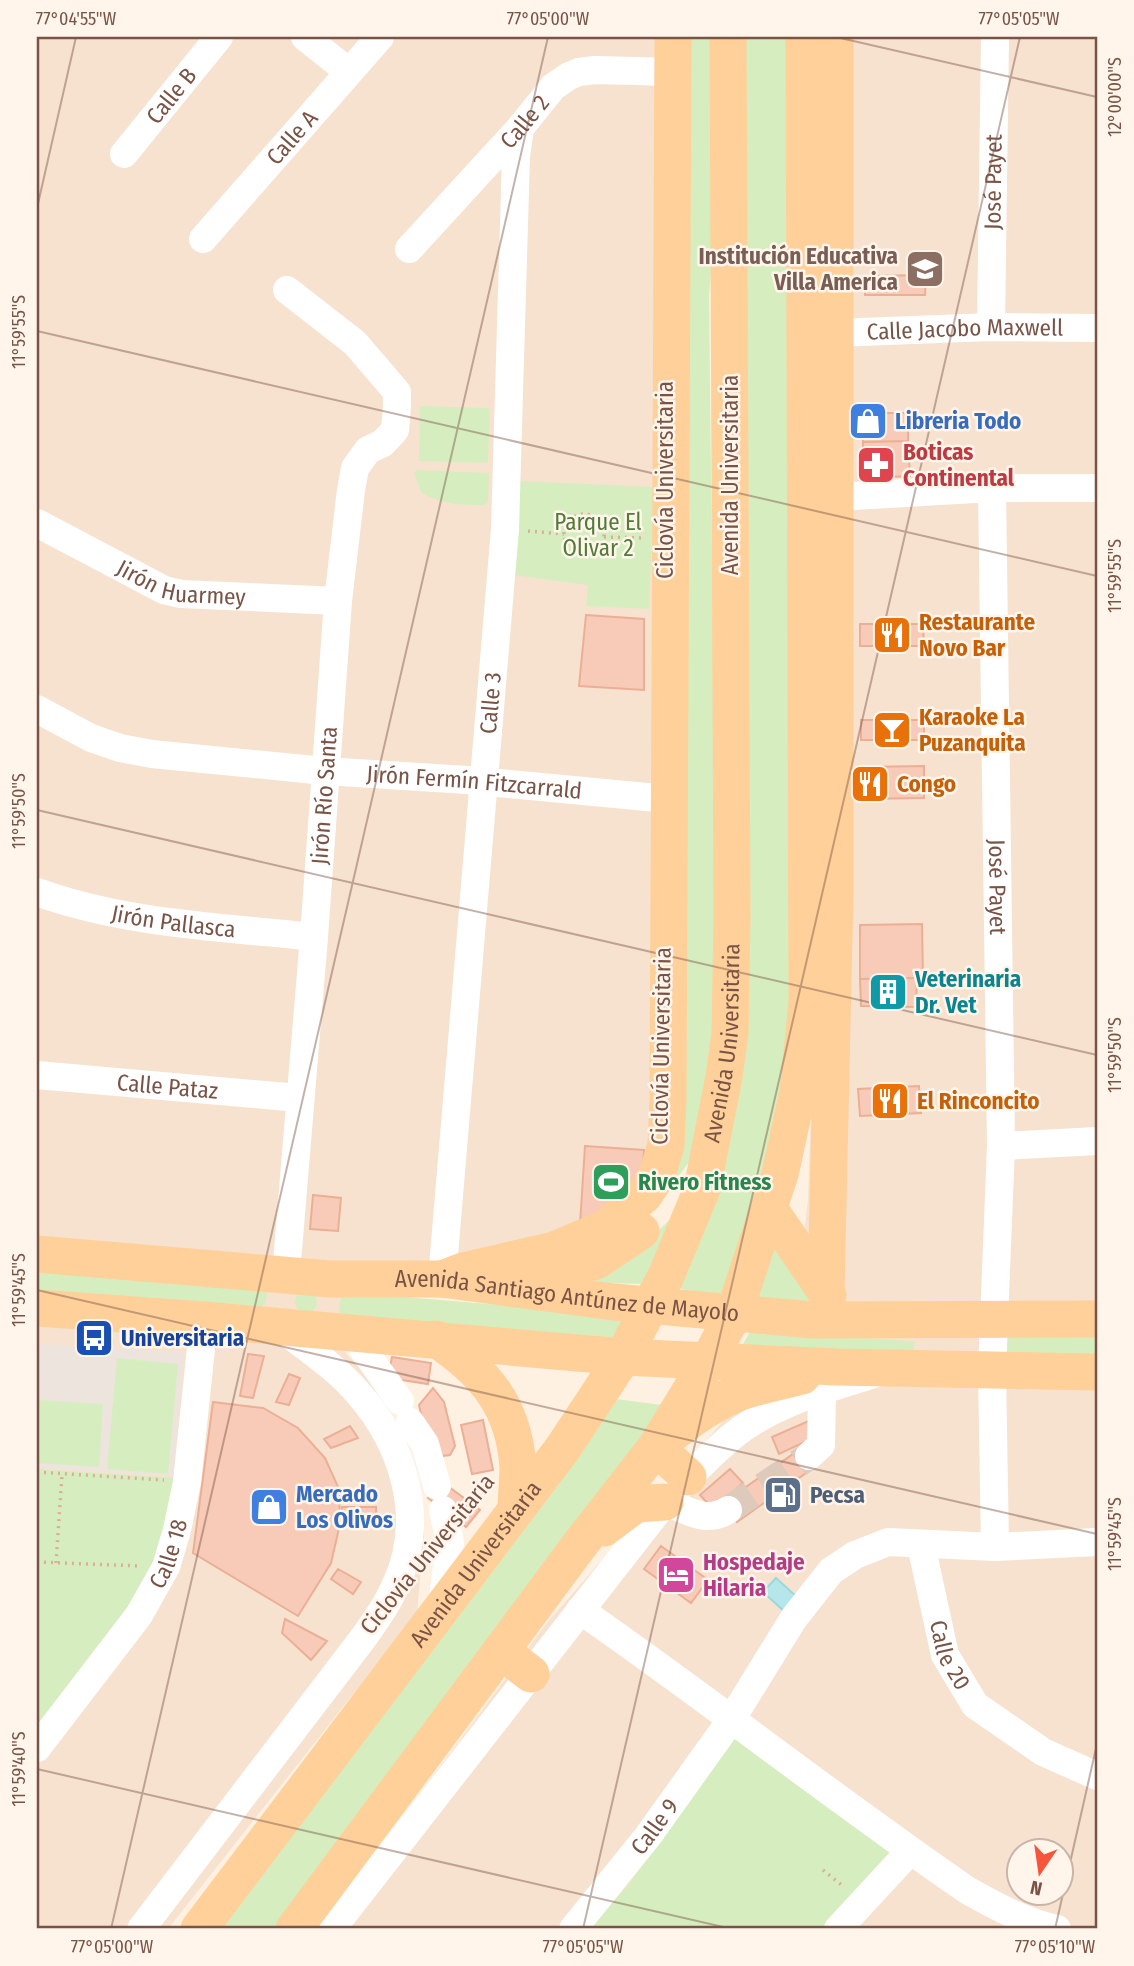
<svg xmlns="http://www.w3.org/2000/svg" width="1134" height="1966" font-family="'Fira Sans Condensed',sans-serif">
	<rect width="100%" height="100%" fill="#fff1e2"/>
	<path fill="#f7e2d0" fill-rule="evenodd" d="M 37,37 L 697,37 L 688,1120 L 641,1213 L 346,1302 L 333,1339 L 365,1374 L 404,1438 L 424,1536 L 417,1613 L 168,1929 L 37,1929 Z
		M 820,37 L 1097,37 L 1097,1929 L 320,1929 L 546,1624 L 791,1343 L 808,1199 L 822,759 ZM 1018,1850 L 1060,1850 L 1060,1892 L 1018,1892 Z"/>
	<path fill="#ede4de" d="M 37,1344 L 184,1353 L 173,1476 L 37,1468 Z"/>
	<path fill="#d6eebf" d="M 688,37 L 715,37 L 716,212 L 709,296 L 717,998 L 695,1154 L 662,1199 Z
		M 739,37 L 791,37 L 790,1085 L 728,1298 L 677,1288 L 719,1167 Z
		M 420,406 L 490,408 L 488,463 L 419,461 Z
		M 417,470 L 489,473 L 488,502 L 484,505 C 462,505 440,505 421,492 L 414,472 Z
		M 519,481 L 654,487 L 649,609 L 586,606 L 588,585 L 513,575 Z
		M 681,1209 L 648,1284 L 551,1282 L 637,1251 Z
		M 775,1242 L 815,1308 L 750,1307 Z
		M 37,1267 L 260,1285 L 267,1293 L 266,1303 L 256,1309 L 37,1292 Z
		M295 1302a11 11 0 1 1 22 0a11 11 0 1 1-22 0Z
		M 344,1292 L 634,1316 L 620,1343 L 346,1319 L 340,1313 L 339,1304 Z
		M 1004,1331 L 1097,1331 L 1097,1362 L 1003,1361 Z
		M 750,1332 L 915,1341 L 912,1358 L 741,1347 Z
		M 117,1358 L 178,1364 L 168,1474 L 107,1469 Z
		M 609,1398 L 669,1406 L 279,1929 L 210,1929 Z
		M 37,1400 L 103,1404 L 99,1467 L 37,1463 Z
		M 37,1469 L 177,1478 L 155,1565 L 139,1593 L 37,1727 Z
		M 733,1732 L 901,1857 L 832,1929 L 589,1929 L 630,1883 Z"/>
	<path fill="#b5e7ea" stroke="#9ad8dd" stroke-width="2" d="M 776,1578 L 797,1597 L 784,1611 L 763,1592 Z"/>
	<path fill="#f7cbb7" stroke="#ebaf95" stroke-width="2" d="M 926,275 L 925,295 L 865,295 L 864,276 Z
		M 863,413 L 908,413 L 908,441 L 863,442 Z
		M 908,441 L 910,476 L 871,478 L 862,470 L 863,442 Z
		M 586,615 L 644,619 L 644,690 L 579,686 Z
		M 860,624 L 923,624 L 924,646 L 860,646 Z
		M 861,720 L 924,720 L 924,740 L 861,740 Z
		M 924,766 L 924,798 L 862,799 L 862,767 Z
		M 922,924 L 923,978 L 860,979 L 860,925 Z
		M 917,978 L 916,1007 L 861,1006 L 860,979 Z
		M 919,1086 L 921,1113 L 860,1116 L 858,1089 Z
		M 585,1146 L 644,1150 L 643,1173 L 615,1207 L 580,1224 Z
		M 313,1195 L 341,1198 L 338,1231 L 310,1229 Z
		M 248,1354 L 264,1356 L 253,1398 L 240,1396 Z
		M 392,1357 L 431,1363 L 428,1384 L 388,1378 Z
		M 289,1374 L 300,1378 L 289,1405 L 276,1402 Z
		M 433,1388 L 444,1402 L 455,1446 L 450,1455 L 443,1456 L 426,1437 L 419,1405 Z
		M 213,1402 L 263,1408 L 298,1428 L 325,1458 L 339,1489 L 340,1524 L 331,1563 L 298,1616 L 193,1553 Z
		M 813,1419 L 820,1435 L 779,1454 L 772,1437 Z
		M 483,1420 L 493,1470 L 472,1474 L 461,1425 Z
		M 350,1426 L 358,1438 L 331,1448 L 324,1439 Z
		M 803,1447 L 816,1466 L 737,1522 L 723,1503 Z
		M 730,1469 L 743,1483 L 713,1509 L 700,1495 Z
		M 441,1481 L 480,1510 L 466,1527 L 428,1498 Z
		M 342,1507 L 376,1507 L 377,1527 L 342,1521 Z
		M 661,1546 L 708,1580 L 691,1603 L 644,1569 Z
		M 338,1569 L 361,1582 L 353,1594 L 331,1579 Z
		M 285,1619 L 327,1641 L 311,1660 L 282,1633 Z"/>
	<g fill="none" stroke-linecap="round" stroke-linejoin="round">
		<path stroke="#decabb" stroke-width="28" stroke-dasharray="28 14" stroke-linecap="butt" d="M 728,1510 L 809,1456"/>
		<path stroke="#dcae9a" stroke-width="3.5" stroke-dasharray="2 5" stroke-linecap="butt" d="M564 534a20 20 0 1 1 40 0a20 20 0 1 1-40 0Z
			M 528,531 L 564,534
			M 604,537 L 644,538
			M 37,1472 L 164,1480
			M 37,1562 L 140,1566
			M 56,1563 L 62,1475
			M 823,1870 L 844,1887
			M 783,1928 L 784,1929"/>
		<g stroke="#fff" stroke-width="28">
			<path d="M 305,37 L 349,72"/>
			<path id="s1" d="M 124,154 L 219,37"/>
			<path id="s2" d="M 203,239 L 380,37"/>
			<path id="s3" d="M 409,249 L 520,128 L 553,87 L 569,76 L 579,72 L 595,70 L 674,72"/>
			<path id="s4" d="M 991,327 L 995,37"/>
			<path id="s5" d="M 834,333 L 991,327 L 1097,328"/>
			<path id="s6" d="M 992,488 L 1001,1146 L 992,1371 L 995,1547"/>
			<path d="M 836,497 L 992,488 L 1097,488"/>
			<path id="s7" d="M 37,523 L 164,590 L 181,594 L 338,601"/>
			<path id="s8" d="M 37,709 L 91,738 L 120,748 L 152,754 L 325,771 L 467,780 L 668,799"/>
			<path id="s9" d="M 37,892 C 126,924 221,927 314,937"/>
			<path id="s10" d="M 37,1075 L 299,1098"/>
			<path d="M 1001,1146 L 1097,1141"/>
			<path id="s11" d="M 286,1274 L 314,937 L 338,601 L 351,490 L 355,468 L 368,450 L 383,443 L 395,430 L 397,406 L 397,392 L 355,343 L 287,290"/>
			<path id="s12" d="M 442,1279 L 505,529 L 516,156 L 520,128"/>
			<path d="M 356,1333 L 363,1349 L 400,1401"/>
			<path d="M 410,1422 L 425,1444 L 437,1486"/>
			<path d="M 809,1456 L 821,1445 L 822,1391"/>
			<path d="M 665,1502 C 687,1510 706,1524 728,1510"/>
			<path id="s13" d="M 921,1545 L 945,1655 L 975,1705 L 1043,1752 L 1097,1776"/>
			<path d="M 442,1607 L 450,1542 L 443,1510"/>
			<path d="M 580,1610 C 711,1701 836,1800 967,1890 C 996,1906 1024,1922 1057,1929"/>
			<path id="s14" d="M 37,1748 L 139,1615 L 166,1567 L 177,1530 L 187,1482 L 204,1320"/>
			<path d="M 141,1929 L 364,1637 C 376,1620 389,1602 397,1582 C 426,1517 403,1444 358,1393 C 336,1367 306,1348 280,1327"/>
			<path d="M 332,1929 L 665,1502 C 687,1479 710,1454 735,1434 C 775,1403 827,1389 874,1374"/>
			<path id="s15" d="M 573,1929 L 648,1836 L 731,1720 L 794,1618 L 831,1571 L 855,1555 L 888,1542 L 995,1547 L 1097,1542"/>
			<path d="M 838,1929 L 910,1851"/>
		</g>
		<g stroke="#ffd099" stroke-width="37">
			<path d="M 770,1210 L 828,1295"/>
			<path id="s16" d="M 37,1254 L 330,1279 L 442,1279 L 614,1302 L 813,1320 L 1097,1319"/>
			<path d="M 442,1279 L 463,1271 L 554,1250 L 604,1229 L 613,1222 L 644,1195 L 657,1176 L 666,1145 L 668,1100 L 673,37"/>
			<path d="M 536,1279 L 596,1261 L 641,1231"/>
			<path d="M 826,1293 L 835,892 L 835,37"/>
			<path d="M 37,1308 L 204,1320 L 623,1357 L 837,1367 L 1097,1372"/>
			<path d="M 436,1339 C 485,1372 514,1406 518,1467 C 518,1481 516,1496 516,1510"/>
			<path d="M 688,1477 L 656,1447 C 680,1427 704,1408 733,1395 C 754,1386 780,1382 802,1376"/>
			<path d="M 604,1528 L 636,1504 L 665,1502"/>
			<path d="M 501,1651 L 531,1674"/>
			<path id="s17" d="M 199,1929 L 563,1448 L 623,1357 L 666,1276 L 702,1189 L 724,1077 L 730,1033 L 732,918 L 728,37"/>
			<path d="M 294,1929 L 578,1547 L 656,1447 L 708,1362 L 734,1313 L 780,1174 L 798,1092 L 807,1003 L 804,37"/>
		</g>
	</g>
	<path fill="none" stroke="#795446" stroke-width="2" stroke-opacity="0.45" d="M 836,37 L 1097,97M 37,208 L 76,37M 37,331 L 1097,576M 37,810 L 1097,1055M 37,1290 L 1097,1534M 37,1769 L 732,1929M 111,1929 L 548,37M 583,1929 L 1020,37M 1055,1929 L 1097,1744"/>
	<defs>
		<g id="school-square" transform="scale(2.0125)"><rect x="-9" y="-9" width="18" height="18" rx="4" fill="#8d6e63" stroke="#fff5eb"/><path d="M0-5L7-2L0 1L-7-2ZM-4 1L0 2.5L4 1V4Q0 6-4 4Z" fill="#fff"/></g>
		<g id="shop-square" transform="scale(2.0125)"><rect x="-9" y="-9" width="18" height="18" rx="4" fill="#3f7fe0" stroke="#fff5eb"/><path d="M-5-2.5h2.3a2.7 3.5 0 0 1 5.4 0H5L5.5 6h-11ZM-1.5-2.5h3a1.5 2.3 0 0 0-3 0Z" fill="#fff"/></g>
		<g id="pharmacy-square" transform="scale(2.0125)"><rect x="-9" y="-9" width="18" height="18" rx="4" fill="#e0444e" stroke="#fff5eb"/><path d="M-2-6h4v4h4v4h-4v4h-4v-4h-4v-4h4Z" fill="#fff"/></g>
		<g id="restaurant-square" transform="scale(2.0125)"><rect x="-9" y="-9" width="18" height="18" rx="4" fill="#e8710a" stroke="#fff5eb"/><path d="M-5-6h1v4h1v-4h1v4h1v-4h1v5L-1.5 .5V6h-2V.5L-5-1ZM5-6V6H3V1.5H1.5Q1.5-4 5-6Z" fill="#fff"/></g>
		<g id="bar-square" transform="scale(2.0125)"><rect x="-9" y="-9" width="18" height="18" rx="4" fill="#e8710a" stroke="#fff5eb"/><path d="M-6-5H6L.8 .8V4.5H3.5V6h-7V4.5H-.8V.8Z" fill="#fff"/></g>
		<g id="building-square" transform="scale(2.0125)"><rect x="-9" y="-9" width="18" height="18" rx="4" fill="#0f9aa8" stroke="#fff5eb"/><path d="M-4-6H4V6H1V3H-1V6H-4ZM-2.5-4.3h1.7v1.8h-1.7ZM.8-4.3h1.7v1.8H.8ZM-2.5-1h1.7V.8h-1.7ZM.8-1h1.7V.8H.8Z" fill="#fff"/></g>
		<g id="stadium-square" transform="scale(2.0125)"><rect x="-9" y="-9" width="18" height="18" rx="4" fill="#2e9e5b" stroke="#fff5eb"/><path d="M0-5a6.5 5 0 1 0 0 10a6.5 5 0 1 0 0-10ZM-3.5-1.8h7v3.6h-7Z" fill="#fff"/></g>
		<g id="bus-square" transform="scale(2.0125)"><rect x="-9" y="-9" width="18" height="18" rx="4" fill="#1a4fb4" stroke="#fff5eb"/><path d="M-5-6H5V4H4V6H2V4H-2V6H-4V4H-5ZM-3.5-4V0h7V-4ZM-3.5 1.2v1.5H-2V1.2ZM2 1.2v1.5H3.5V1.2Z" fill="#fff"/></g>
		<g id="fuel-square" transform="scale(2.0125)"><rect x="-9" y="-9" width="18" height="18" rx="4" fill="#5c6f8a" stroke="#fff5eb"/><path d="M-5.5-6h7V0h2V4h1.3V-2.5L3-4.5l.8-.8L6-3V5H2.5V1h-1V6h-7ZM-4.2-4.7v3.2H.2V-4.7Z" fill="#fff"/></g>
		<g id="hotel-square" transform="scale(2.0125)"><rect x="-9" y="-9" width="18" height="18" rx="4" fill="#d1479c" stroke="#fff5eb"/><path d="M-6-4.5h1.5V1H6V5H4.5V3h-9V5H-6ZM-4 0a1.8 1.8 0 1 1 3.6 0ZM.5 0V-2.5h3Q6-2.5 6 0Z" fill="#fff"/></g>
	</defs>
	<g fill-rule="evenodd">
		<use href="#school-square" x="925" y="269"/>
		<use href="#shop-square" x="868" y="421"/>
		<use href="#pharmacy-square" x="876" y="465"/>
		<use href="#restaurant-square" x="892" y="635"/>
		<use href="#bar-square" x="892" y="730"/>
		<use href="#restaurant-square" x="870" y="784"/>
		<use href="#building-square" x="888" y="992"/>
		<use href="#restaurant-square" x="890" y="1101"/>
		<use href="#stadium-square" x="611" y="1182"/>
		<use href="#bus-square" x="94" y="1338"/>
		<use href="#fuel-square" x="783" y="1495"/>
		<use href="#shop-square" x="269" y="1507"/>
		<use href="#hotel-square" x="676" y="1575"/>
	</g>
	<g text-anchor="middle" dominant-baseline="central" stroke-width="5" stroke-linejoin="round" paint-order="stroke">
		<g font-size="23" fill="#795446" stroke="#fff5eb">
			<text stroke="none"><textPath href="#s1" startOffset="75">Calle B</textPath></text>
			<text stroke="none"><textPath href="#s3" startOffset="172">Calle 2</textPath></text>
			<text stroke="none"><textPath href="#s2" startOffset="135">Calle A</textPath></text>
			<text stroke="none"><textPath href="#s4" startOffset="145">José Payet</textPath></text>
			<text stroke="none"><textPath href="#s5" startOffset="131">Calle Jacobo Maxwell</textPath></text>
			<text transform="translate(730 475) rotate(-90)">Avenida Universitaria</text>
			<text transform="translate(665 480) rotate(-90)">Ciclovía Universitaria</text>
			<text stroke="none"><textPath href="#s7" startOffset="159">Jirón Huarmey</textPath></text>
			<text stroke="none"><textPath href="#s12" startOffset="578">Calle 3</textPath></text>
			<text stroke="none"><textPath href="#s8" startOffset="448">Jirón Fermín Fitzcarrald</textPath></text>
			<text stroke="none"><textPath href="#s11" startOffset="480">Jirón Río Santa</textPath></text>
			<text stroke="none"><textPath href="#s6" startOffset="399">José Payet</textPath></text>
			<text stroke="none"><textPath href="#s9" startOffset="140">Jirón Pallasca</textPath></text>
			<text stroke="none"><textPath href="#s17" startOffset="1046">Avenida Universitaria</textPath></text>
			<text transform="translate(661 1046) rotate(-89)">Ciclovía Universitaria</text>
			<text stroke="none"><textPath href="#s10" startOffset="131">Calle Pataz</textPath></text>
			<text stroke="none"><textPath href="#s16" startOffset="532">Avenida Santiago Antúnez de Mayolo</textPath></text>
			<text stroke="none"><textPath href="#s14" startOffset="236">Calle 18</textPath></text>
			<text transform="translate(427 1554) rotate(-51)">Ciclovía Universitaria</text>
			<text stroke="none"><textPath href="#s17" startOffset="458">Avenida Universitaria</textPath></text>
			<text stroke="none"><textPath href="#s13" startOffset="114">Calle 20</textPath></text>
			<text stroke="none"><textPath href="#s15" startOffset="131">Calle 9</textPath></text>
		</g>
		<g font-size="23" font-weight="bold" fill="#785e54" stroke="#fff5eb" text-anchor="end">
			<text x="898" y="256">Institución Educativa<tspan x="898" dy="26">Villa America</tspan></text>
		</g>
		<g font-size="23" font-weight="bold" fill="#366cbe" stroke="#fff5eb" text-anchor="start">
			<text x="895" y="421">Libreria Todo</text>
			<text x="296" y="1494">Mercado<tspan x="296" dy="26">Los Olivos</tspan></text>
		</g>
		<g font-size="23" font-weight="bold" fill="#be3a42" stroke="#fff5eb" text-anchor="start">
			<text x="903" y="452">Boticas<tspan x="903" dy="26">Continental</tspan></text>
		</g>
		<g font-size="23" fill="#527a3a" stroke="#fff5eb">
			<text x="598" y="522">Parque El<tspan x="598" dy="26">Olivar 2</tspan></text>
		</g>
		<g font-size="23" font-weight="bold" fill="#c56008" stroke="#fff5eb" text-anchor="start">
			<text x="919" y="622">Restaurante<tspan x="919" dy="26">Novo Bar</tspan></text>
			<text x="919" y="717">Karaoke La<tspan x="919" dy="26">Puzanquita</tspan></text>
			<text x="897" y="784">Congo</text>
			<text x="917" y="1101">El Rinconcito</text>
		</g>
		<g font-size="23" font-weight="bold" fill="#0d838f" stroke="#fff5eb" text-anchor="start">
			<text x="915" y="979">Veterinaria<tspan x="915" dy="26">Dr. Vet</tspan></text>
		</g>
		<g font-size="23" font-weight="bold" fill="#27864d" stroke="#fff5eb" text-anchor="start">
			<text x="638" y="1182">Rivero Fitness</text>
		</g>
		<g font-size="23" font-weight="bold" fill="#164399" stroke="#fff5eb" text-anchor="start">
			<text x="121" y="1338">Universitaria</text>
		</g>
		<g font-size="23" font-weight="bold" fill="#4e5e75" stroke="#fff5eb" text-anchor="start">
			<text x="810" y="1495">Pecsa</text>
		</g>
		<g font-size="23" font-weight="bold" fill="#b23c85" stroke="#fff5eb" text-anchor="start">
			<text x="703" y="1562">Hospedaje<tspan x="703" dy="26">Hilaria</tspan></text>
		</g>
	</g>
	<rect width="1134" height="1966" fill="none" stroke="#fff5eb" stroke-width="77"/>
	<g transform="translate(1040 1872) rotate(193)"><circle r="33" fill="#fff5eb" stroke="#c9b5a9" stroke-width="2"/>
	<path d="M0-5L12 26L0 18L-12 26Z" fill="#f5553a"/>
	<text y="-10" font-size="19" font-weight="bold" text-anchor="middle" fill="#795446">N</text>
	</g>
	<rect x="38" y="38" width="1058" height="1889" fill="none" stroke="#795446" stroke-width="2.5"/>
	<g font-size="18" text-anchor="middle" fill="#795446">
		<text x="76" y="25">77°04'55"W</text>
		<text x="548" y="25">77°05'00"W</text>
		<text x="1019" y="25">77°05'05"W</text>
		<text transform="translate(1115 97) rotate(-90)" y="6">12°00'00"S</text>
		<text transform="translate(19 332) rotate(-90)" y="6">11°59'55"S</text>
		<text transform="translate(1115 576) rotate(-90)" y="6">11°59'55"S</text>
		<text transform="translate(19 811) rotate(-90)" y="6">11°59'50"S</text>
		<text transform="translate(1115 1055) rotate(-90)" y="6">11°59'50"S</text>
		<text transform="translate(19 1290) rotate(-90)" y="6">11°59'45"S</text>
		<text transform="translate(1115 1534) rotate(-90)" y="6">11°59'45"S</text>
		<text transform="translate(19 1769) rotate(-90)" y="6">11°59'40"S</text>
		<text x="112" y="1953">77°05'00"W</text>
		<text x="583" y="1953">77°05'05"W</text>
		<text x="1055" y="1953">77°05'10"W</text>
	</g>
</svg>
